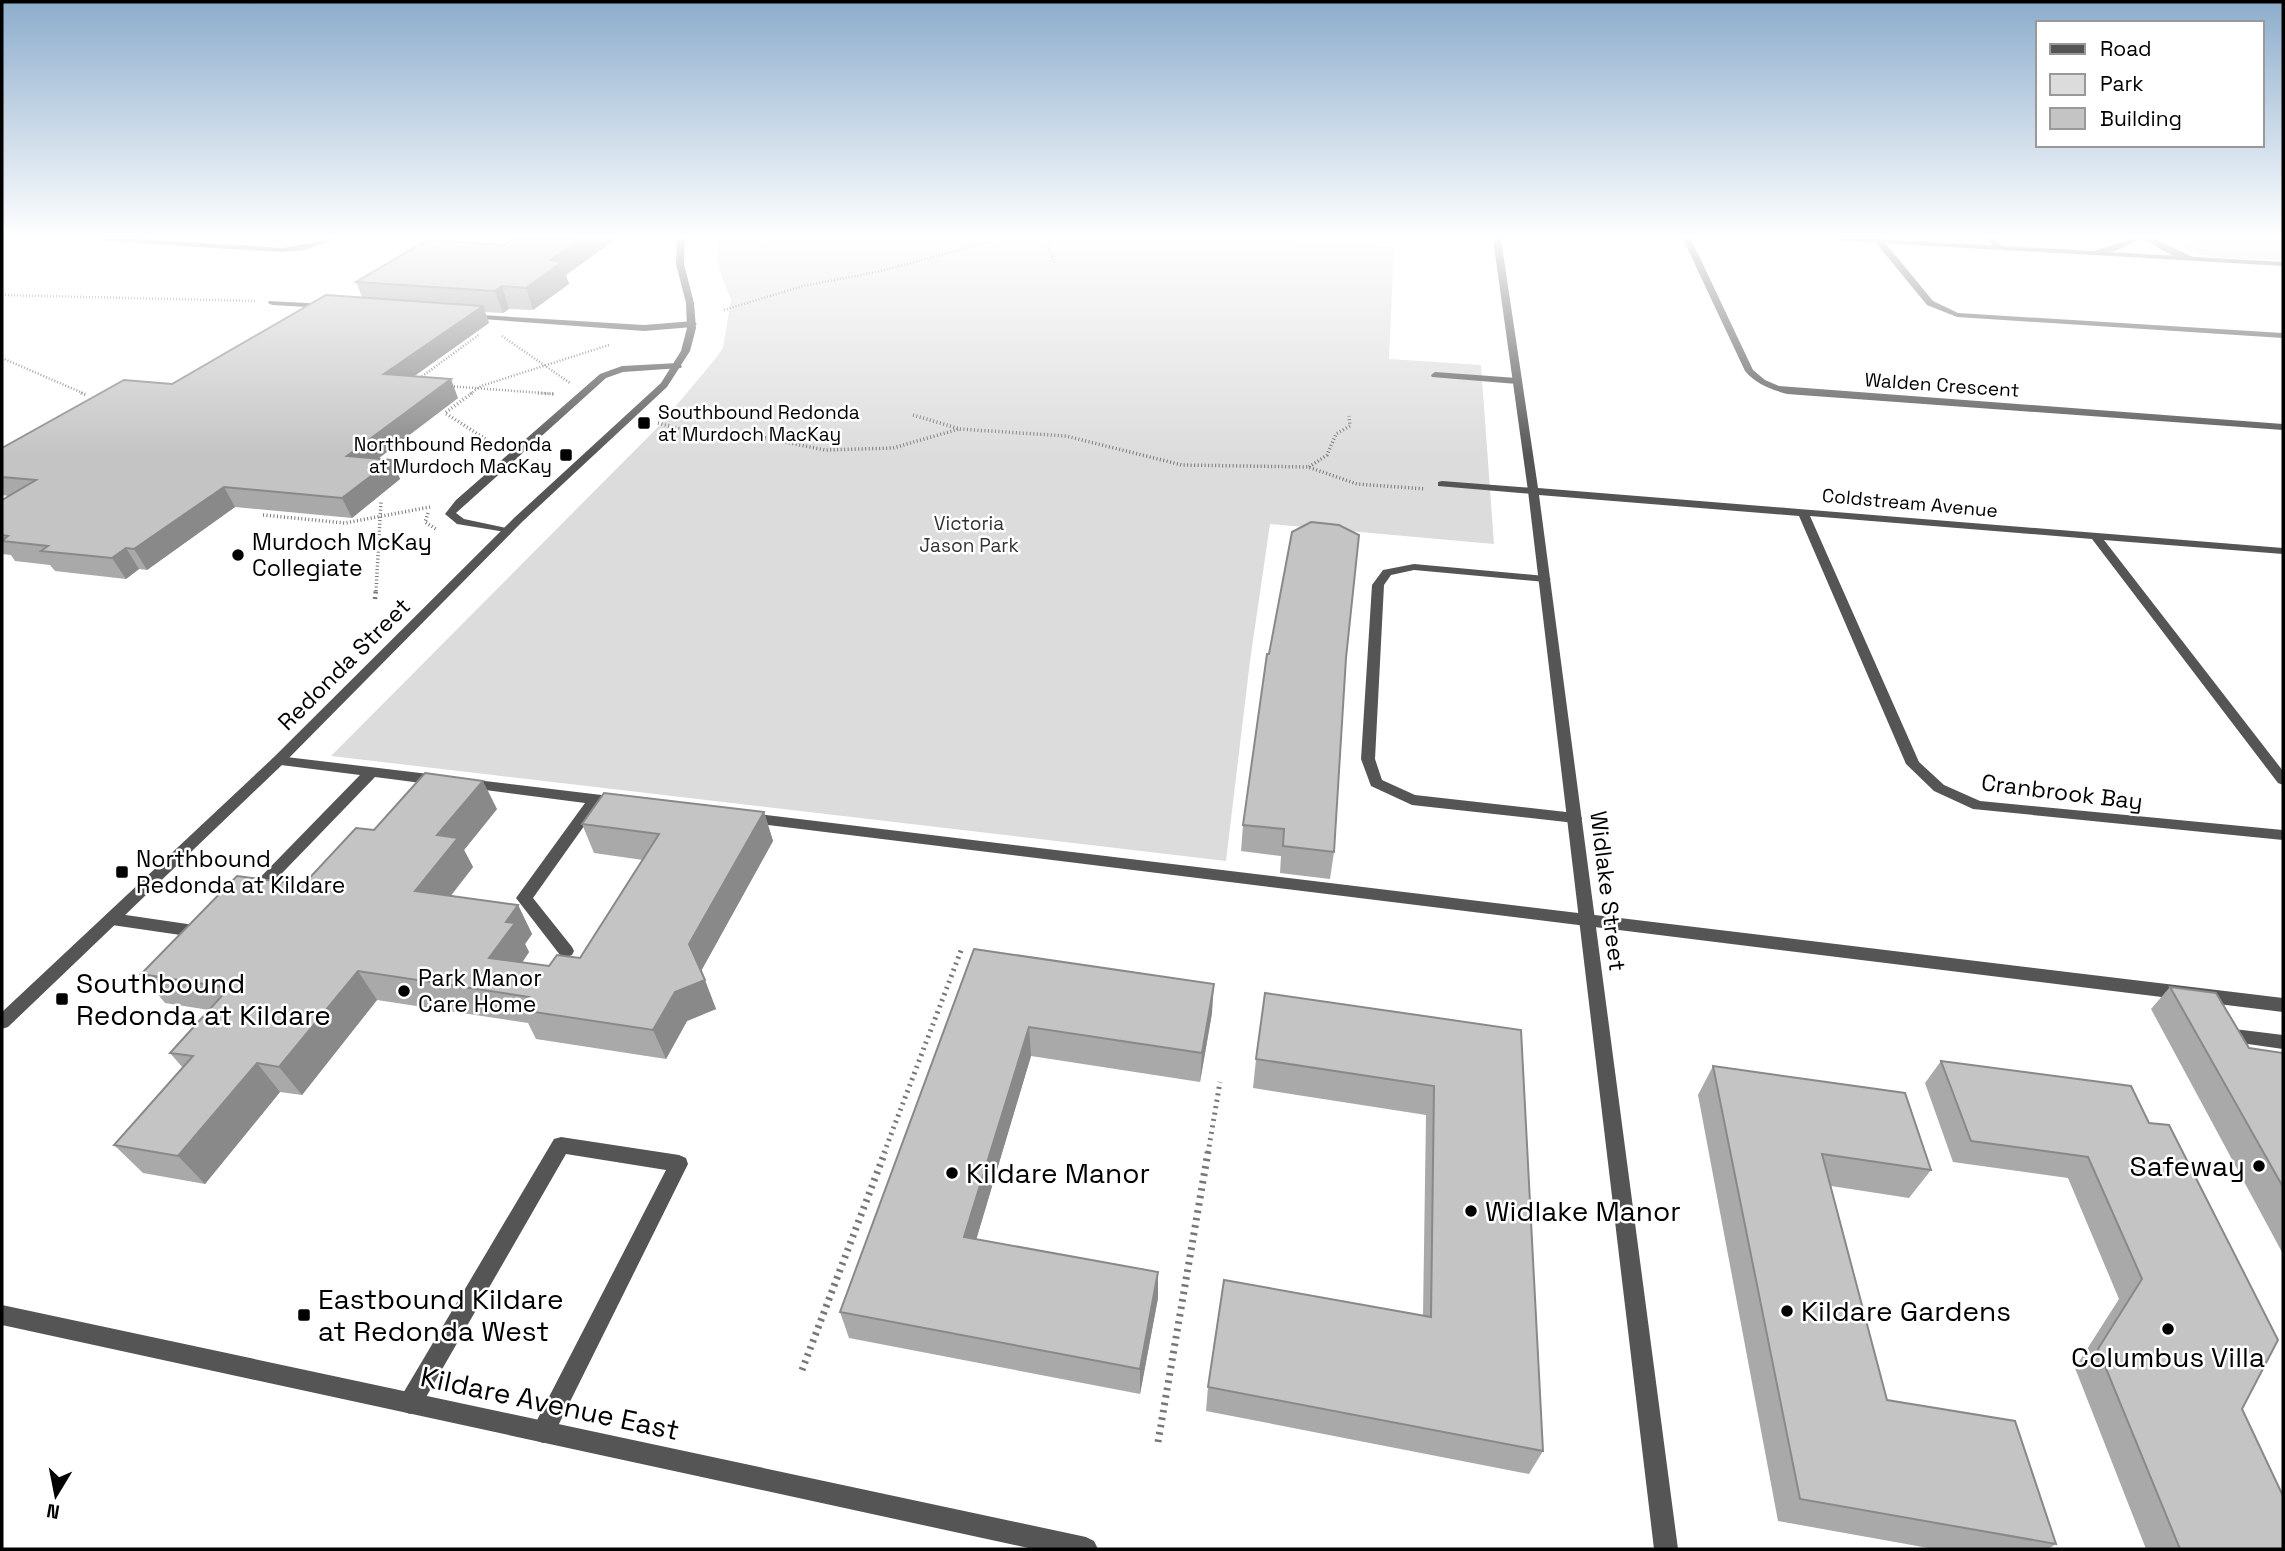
<svg xmlns="http://www.w3.org/2000/svg" width="2285" height="1551" font-family="'Space Grotesk',sans-serif">
	<rect width="100%" height="100%" fill="#fff"/>
	<path fill="#dcdcdc" d="M 717,239 L 1245,239 L 1394,247 L 1389,359 L 1481,365 L 1494,544 L 1270,524 L 1250,661 L 1226,861 L 331,756 L 660,425 L 716,358 L 723,348 L 731,300 L 719,269 Z
		M 2198,239 L 2283,239 L 2283,260 C 2258,258 2200,262 2182,246 Z"/>
	<g fill="none" stroke-linecap="round" stroke-linejoin="round">
		<path stroke="#777" stroke-width="2.5" stroke-dasharray="1 2" stroke-linecap="butt" d="M 1049,239 L 1048,247 L 1055,264
			M 2,295 L 256,301
			M 724,310 L 803,286 L 877,272 L 1001,239
			M 502,336 L 570,383
			M 2,358 L 85,394
			M 417,380 L 480,334
			M 448,386 L 555,394
			M 470,394 L 481,386 L 609,345"/>
		<path stroke="#777" stroke-width="3.5" stroke-dasharray="1 2.5" stroke-linecap="butt" d="M 81,393 L 86,395
			M 472,393 L 445,413 L 495,445
			M 538,393 L 555,394
			M 913,415 L 960,429 L 1066,436 L 1182,465 L 1308,467 L 1357,484 L 1425,489
			M 658,423 L 695,433 L 756,436 L 825,450 L 893,448 L 959,429
			M 1309,467 L 1327,455 L 1336,434 L 1350,426 L 1349,416
			M 428,513 L 425,522 L 436,529
			M 263,515 L 345,523 L 430,507
			M 376,591 L 381,502"/>
		<path stroke="#777" stroke-width="4.5" stroke-dasharray="2 3.5" stroke-linecap="butt" d="M 375,599 L 376,589"/>
		<path stroke="#777" stroke-width="5" stroke-dasharray="2 4.5" stroke-linecap="butt" d="M 884,1153 L 962,948
			M 1208,1153 L 1220,1082"/>
		<path stroke="#777" stroke-width="7" stroke-dasharray="2.5 5" stroke-linecap="butt" d="M 802,1370 L 885,1152
			M 1158,1442 L 1208,1152"/>
		<path fill="#555" fill-rule="evenodd" d="M 269,301 L 325,304 L 329,306 L 325,308 L 272,305 L 268,303 Z
			M 465,314 L 644,325 L 693,321 L 697,324 L 693,327 L 644,331 L 468,318 L 464,316 Z
			M 678,363 L 682,366 L 681,368 L 623,372 L 606,378 L 456,513 L 464,519 L 511,529 L 511,533 L 457,524 L 445,514 L 456,500 L 600,374 L 622,366 Z
			M 1435,372 L 1517,378 L 1522,381 L 1517,384 L 1432,377 L 1431,375 Z
			M 1442,481 L 1533,488 L 1538,491 L 1533,494 L 1438,486 L 1438,482 Z
			M 1414,564 L 1545,576 L 1551,579 L 1545,582 L 1414,570 L 1391,575 L 1384,585 L 1375,759 L 1382,780 L 1415,795 L 1575,813 L 1582,818 L 1580,822 L 1575,823 L 1412,805 L 1371,786 L 1361,759 L 1372,585 L 1383,570 Z
			M 278,756 L 437,775 L 444,780 L 437,785 L 375,777 L 258,898 L 248,898 L 245,894 L 248,890 L 360,775 L 273,764 L 271,761 L 273,758 Z
			M 468,779 L 618,797 L 625,802 L 618,807 L 599,805 L 533,898 L 572,947 L 574,951 L 572,955 L 566,957 L 560,955 L 516,898 L 585,803 L 463,787 L 461,784 L 463,781 Z
			M 749,813 L 2283,998 L 2283,1012 L 744,822 L 742,818 L 744,814 Z
			M 112,913 L 201,926 L 207,928 L 209,932 L 207,936 L 201,938 L 112,925 L 106,923 L 104,919 L 106,915 Z
			M 2226,1028 L 2283,1035 L 2283,1049 L 2220,1040 L 2217,1035 L 2220,1030 Z
			M 561,1137 L 679,1155 L 686,1158 L 688,1164 L 551,1440 L 543,1443 L 535,1440 L 532,1432 L 535,1424 L 666,1170 L 566,1154 L 418,1411 L 410,1414 L 402,1411 L 399,1403 L 402,1395 L 554,1139 Z"/>
		<path fill="#555" fill-rule="evenodd" d="M 102,239 L 139,239 L 282,248 C 300,246 319,239 336,239 L 305,250 L 282,252 L 106,241 Z
			M 1493,239 L 1501,239 L 1538,488 L 2283,548 L 2283,554 L 2104,540 L 2283,771 L 2283,785 L 2278,783 L 2092,539 L 1810,516 L 1919,762 L 1944,785 L 1980,801 L 2283,830 L 2283,840 L 1973,809 L 1934,791 L 1906,764 L 1799,516 L 1539,495 L 1678,1549 L 1654,1549 L 1528,491 Z
			M 1683,239 L 1691,239 L 1753,370 L 1765,380 L 1779,386 L 2283,424 L 2283,430 L 1787,394 C 1770,389 1756,384 1745,371 Z
			M 1876,239 L 1882,239 L 1933,301 L 1958,313 L 2283,333 L 2283,338 L 1957,317 L 1927,305 L 1876,243 Z
			M 1987,239 L 1995,239 L 2003,247 L 1996,249 Z
			M 2091,251 L 2283,262 L 2283,266 L 2094,255 L 2091,255 Z"/>
		<path fill="#555" fill-rule="evenodd" d="M 677,239 L 685,239 L 684,264 L 694,303 L 696,328 L 690,351 L 667,387 L 522,522 L 283,764 L 8,1027 L 2,1029 L 2,1012 L 273,758 L 514,518 L 661,383 L 681,351 L 687,328 L 686,303 L 676,264 Z
			M 1838,239 L 1879,239 L 2094,251 L 2131,239 L 2141,239 L 2115,251 L 2094,255 L 1842,241 Z
			M 2146,239 L 2155,239 L 2197,259 C 2183,264 2157,248 2146,239 Z
			M 2,1305 L 1086,1537 L 1094,1541 L 1098,1549 L 1033,1549 L 2,1325 Z"/>
	</g>
	<path fill="#a9a9a9" d="M 566,275 L 569,284 L 533,310 L 509,309 L 503,313 L 485,312 L 489,323 L 414,376 L 458,398 L 378,459 L 392,460 L 400,479 L 352,518 L 235,507 L 147,570 L 139,569 L 126,579 L 55,571 L 50,565 L 15,561 L 11,555 L 2,554 L 2,500 L 9,496 L 2,495 L 2,448 L 172,384 L 362,297 L 356,282 Z
		M 1346,658 L 1334,852 L 1330,879 L 1280,873 L 1281,856 L 1241,851 L 1243,825 Z
		M 497,809 L 464,850 L 473,867 L 451,896 L 518,905 L 532,934 L 525,944 L 529,952 L 522,963 L 549,966 L 580,958 L 643,860 L 594,853 L 582,824 L 764,812 L 773,841 L 701,971 L 716,1009 L 687,1021 L 666,1059 L 536,1039 L 528,1023 L 377,1000 L 302,1095 L 280,1092 L 205,1184 L 143,1173 L 114,1145 L 183,1068 L 170,1053 L 209,1010 L 165,1003 L 141,974 L 303,885 L 374,830 Z
		M 974,949 L 1212,1013 L 1200,1082 L 1031,1056 L 976,1239 L 1158,1298 L 1140,1394 L 849,1338 L 840,1312 Z
		M 2170,987 L 2249,1048 L 2283,1053 L 2283,1254 L 2151,1009 Z
		M 1521,1030 L 1543,1451 L 1529,1474 L 1206,1411 L 1208,1387 L 1423,1315 L 1426,1115 L 1253,1088 L 1256,1059 Z
		M 1941,1061 L 2131,1086 L 2242,1409 L 2283,1549 L 2146,1549 L 2075,1368 L 2119,1299 L 2068,1178 L 1953,1162 L 1925,1083 Z
		M 1713,1066 L 1931,1170 L 1909,1198 L 1831,1186 L 1887,1400 L 2056,1544 L 2048,1549 L 1934,1549 L 1778,1521 L 1698,1095 Z"/>
	<path fill="#898989" d="M 581,239 L 616,239 L 566,275 L 569,284 L 533,310 L 526,288 L 550,260 Z
		M 502,286 L 509,309 L 503,313 L 495,291 Z
		M 483,306 L 489,323 L 392,392 L 384,374 Z
		M 451,379 L 458,398 L 356,475 L 347,456 Z
		M 392,460 L 400,479 L 352,518 L 342,498 Z
		M 224,487 L 235,507 L 147,570 L 134,549 Z
		M 126,548 L 139,569 L 126,579 L 112,558 Z
		M 483,781 L 497,809 L 464,850 L 473,867 L 431,920 L 415,891 L 437,835 Z
		M 764,812 L 773,841 L 700,973 L 689,944 Z
		M 518,905 L 532,934 L 525,944 L 529,952 L 505,987 L 489,958 L 506,922 Z
		M 358,971 L 377,1000 L 302,1095 L 279,1067 Z
		M 705,980 L 716,1009 L 687,1021 L 666,1059 L 653,1030 L 675,992 Z
		M 1214,984 L 1212,1013 L 1200,1082 L 1202,1053 Z
		M 1029,1027 L 1031,1056 L 969,1264 L 964,1237 Z
		M 257,1063 L 280,1092 L 205,1184 L 178,1156 Z
		M 1158,1272 L 1158,1298 L 1140,1394 L 1140,1369 Z"/>
	<path fill="#c4c4c4" stroke="#898989" stroke-width="2" d="M 514,239 L 581,239 L 550,260 L 562,262 L 526,288 L 502,286 L 495,291 L 356,282 L 427,240 L 504,245 Z
		M 326,295 L 483,306 L 384,374 L 451,379 L 347,456 L 392,460 L 342,498 L 224,487 L 134,549 L 126,548 L 112,558 L 41,551 L 48,546 L 2,541 L 8,536 L 2,535 L 2,500 L 36,480 L 2,477 L 2,448 L 124,380 L 172,384 Z
		M 1311,522 L 1339,525 L 1359,535 L 1346,658 L 1334,852 L 1283,846 L 1284,829 L 1243,825 L 1267,654 L 1269,654 L 1292,532 Z
		M 425,773 L 483,781 L 437,835 L 458,838 L 415,891 L 518,905 L 506,922 L 515,923 L 489,958 L 549,966 L 557,955 L 580,958 L 659,834 L 582,824 L 604,793 L 764,812 L 689,944 L 705,980 L 675,992 L 653,1030 L 521,1010 L 529,997 L 358,971 L 279,1067 L 257,1063 L 178,1156 L 114,1145 L 193,1056 L 170,1053 L 229,988 L 141,974 L 237,876 L 303,885 L 356,828 L 374,830 Z
		M 974,949 L 1214,984 L 1202,1053 L 1029,1027 L 964,1237 L 1158,1272 L 1140,1369 L 840,1312 Z
		M 2170,987 L 2216,993 L 2249,1048 L 2283,1053 L 2283,1187 Z
		M 1265,993 L 1521,1030 L 1543,1451 L 1208,1387 L 1224,1280 L 1431,1317 L 1434,1086 L 1256,1059 Z
		M 1941,1061 L 2131,1086 L 2149,1123 L 2169,1125 L 2278,1340 L 2242,1409 L 2283,1496 L 2283,1549 L 2180,1549 L 2098,1349 L 2142,1279 L 2088,1157 L 1971,1141 Z
		M 1713,1066 L 1905,1093 L 1931,1170 L 1822,1154 L 1887,1400 L 2015,1421 L 2056,1544 L 1800,1499 Z"/>
	<linearGradient id="sky" x2="0" y2="1"><stop stop-color="#8cadcc"/><stop offset="0.52" stop-color="#fff"/><stop offset="1" stop-color="#fff" stop-opacity="0"/></linearGradient>
	<rect width="2285" height="456" fill="url(#sky)"/>
	<g fill="#000" stroke="#fff" stroke-width="2.5">
		<rect x="637" y="416" width="14" height="14" rx="3.5"/>
		<rect x="559" y="448" width="14" height="14" rx="3.5"/>
		<circle cx="238" cy="555" r="7"/>
		<rect x="115" y="865" width="14" height="14" rx="3.5"/>
		<circle cx="404" cy="991" r="7"/>
		<rect x="55" y="992" width="14" height="14" rx="3.5"/>
		<circle cx="2259" cy="1166" r="7"/>
		<circle cx="952" cy="1173" r="7"/>
		<circle cx="1471" cy="1211" r="7"/>
		<circle cx="1787" cy="1311" r="7"/>
		<rect x="297" y="1308" width="14" height="14" rx="3.5"/>
		<circle cx="2168" cy="1329" r="7"/>
	</g>
	<g text-anchor="middle" dominant-baseline="central" stroke-width="5" stroke-linejoin="round" paint-order="stroke">
		<g font-size="19" fill="#000" stroke="#fff">
			<text transform="translate(1942 385) rotate(4)">Walden Crescent</text>
			<text transform="translate(1910 503) rotate(5)">Coldstream Avenue</text>
		</g>
		<g font-size="19" fill="#000" stroke="#fff" text-anchor="start">
			<text x="658" y="412">Southbound Redonda<tspan x="658" dy="22">at Murdoch MacKay</tspan></text>
			<text x="552" y="444" text-anchor="end">Northbound Redonda<tspan x="552" dy="22">at Murdoch MacKay</tspan></text>
		</g>
		<g font-size="19" fill="#333" stroke="#fff">
			<text x="969" y="523">Victoria<tspan x="969" dy="22">Jason Park</tspan></text>
		</g>
		<g font-size="23" fill="#000" stroke="#fff" text-anchor="start">
			<text x="252" y="542">Murdoch McKay<tspan x="252" dy="26">Collegiate</tspan></text>
			<text x="136" y="859">Northbound<tspan x="136" dy="26">Redonda at Kildare</tspan></text>
			<text x="418" y="978">Park Manor<tspan x="418" dy="26">Care Home</tspan></text>
		</g>
		<g font-size="23" fill="#000" stroke="#fff">
			<text transform="translate(344 664) rotate(-45)">Redonda Street</text>
			<text transform="translate(2062 792) rotate(7)">Cranbrook Bay</text>
			<text transform="translate(1608 891) rotate(83)">Widlake Street</text>
		</g>
		<g font-size="28" fill="#000" stroke="#fff" text-anchor="start">
			<text x="76" y="983">Southbound<tspan x="76" dy="32">Redonda at Kildare</tspan></text>
			<text x="2245" y="1166" text-anchor="end">Safeway</text>
			<text x="966" y="1173">Kildare Manor</text>
			<text x="1485" y="1211">Widlake Manor</text>
			<text x="318" y="1299">Eastbound Kildare<tspan x="318" dy="32">at Redonda West</tspan></text>
			<text x="1801" y="1311">Kildare Gardens</text>
			<text x="2168" y="1357" text-anchor="middle">Columbus Villa</text>
		</g>
		<g font-size="28" fill="#000" stroke="#fff">
			<text transform="translate(550 1403) rotate(12)">Kildare Avenue East</text>
		</g>
	</g>
	<rect width="2285" height="1551" fill="none" stroke="#000000" stroke-width="7"/>
	<rect x="2036" y="21" width="228" height="126" fill="#ffffff" stroke="#999999" stroke-width="2"/>
	<rect x="2050" y="44" width="35" height="10" fill="#555555" stroke="#999999" stroke-width="2"/>
	<text x="2100" y="56" font-size="21" fill="#000000">Road</text>
	<rect x="2050" y="74" width="35" height="21" fill="#dcdcdc" stroke="#999999" stroke-width="2"/>
	<text x="2100" y="91" font-size="21" fill="#000000">Park</text>
	<rect x="2050" y="108" width="35" height="21" fill="#c4c4c4" stroke="#999999" stroke-width="2"/>
	<text x="2100" y="126" font-size="21" fill="#000000">Building</text>
	<g transform="translate(56 1495) rotate(190)" stroke="#ffffff" stroke-width="5" paint-order="stroke">
	<path d="M0-5L12 26L0 18L-12 26Z" fill="#000000"/>
	<text y="-10" font-size="19" font-weight="bold" text-anchor="middle" fill="#000000">N</text>
	</g>
</svg>
